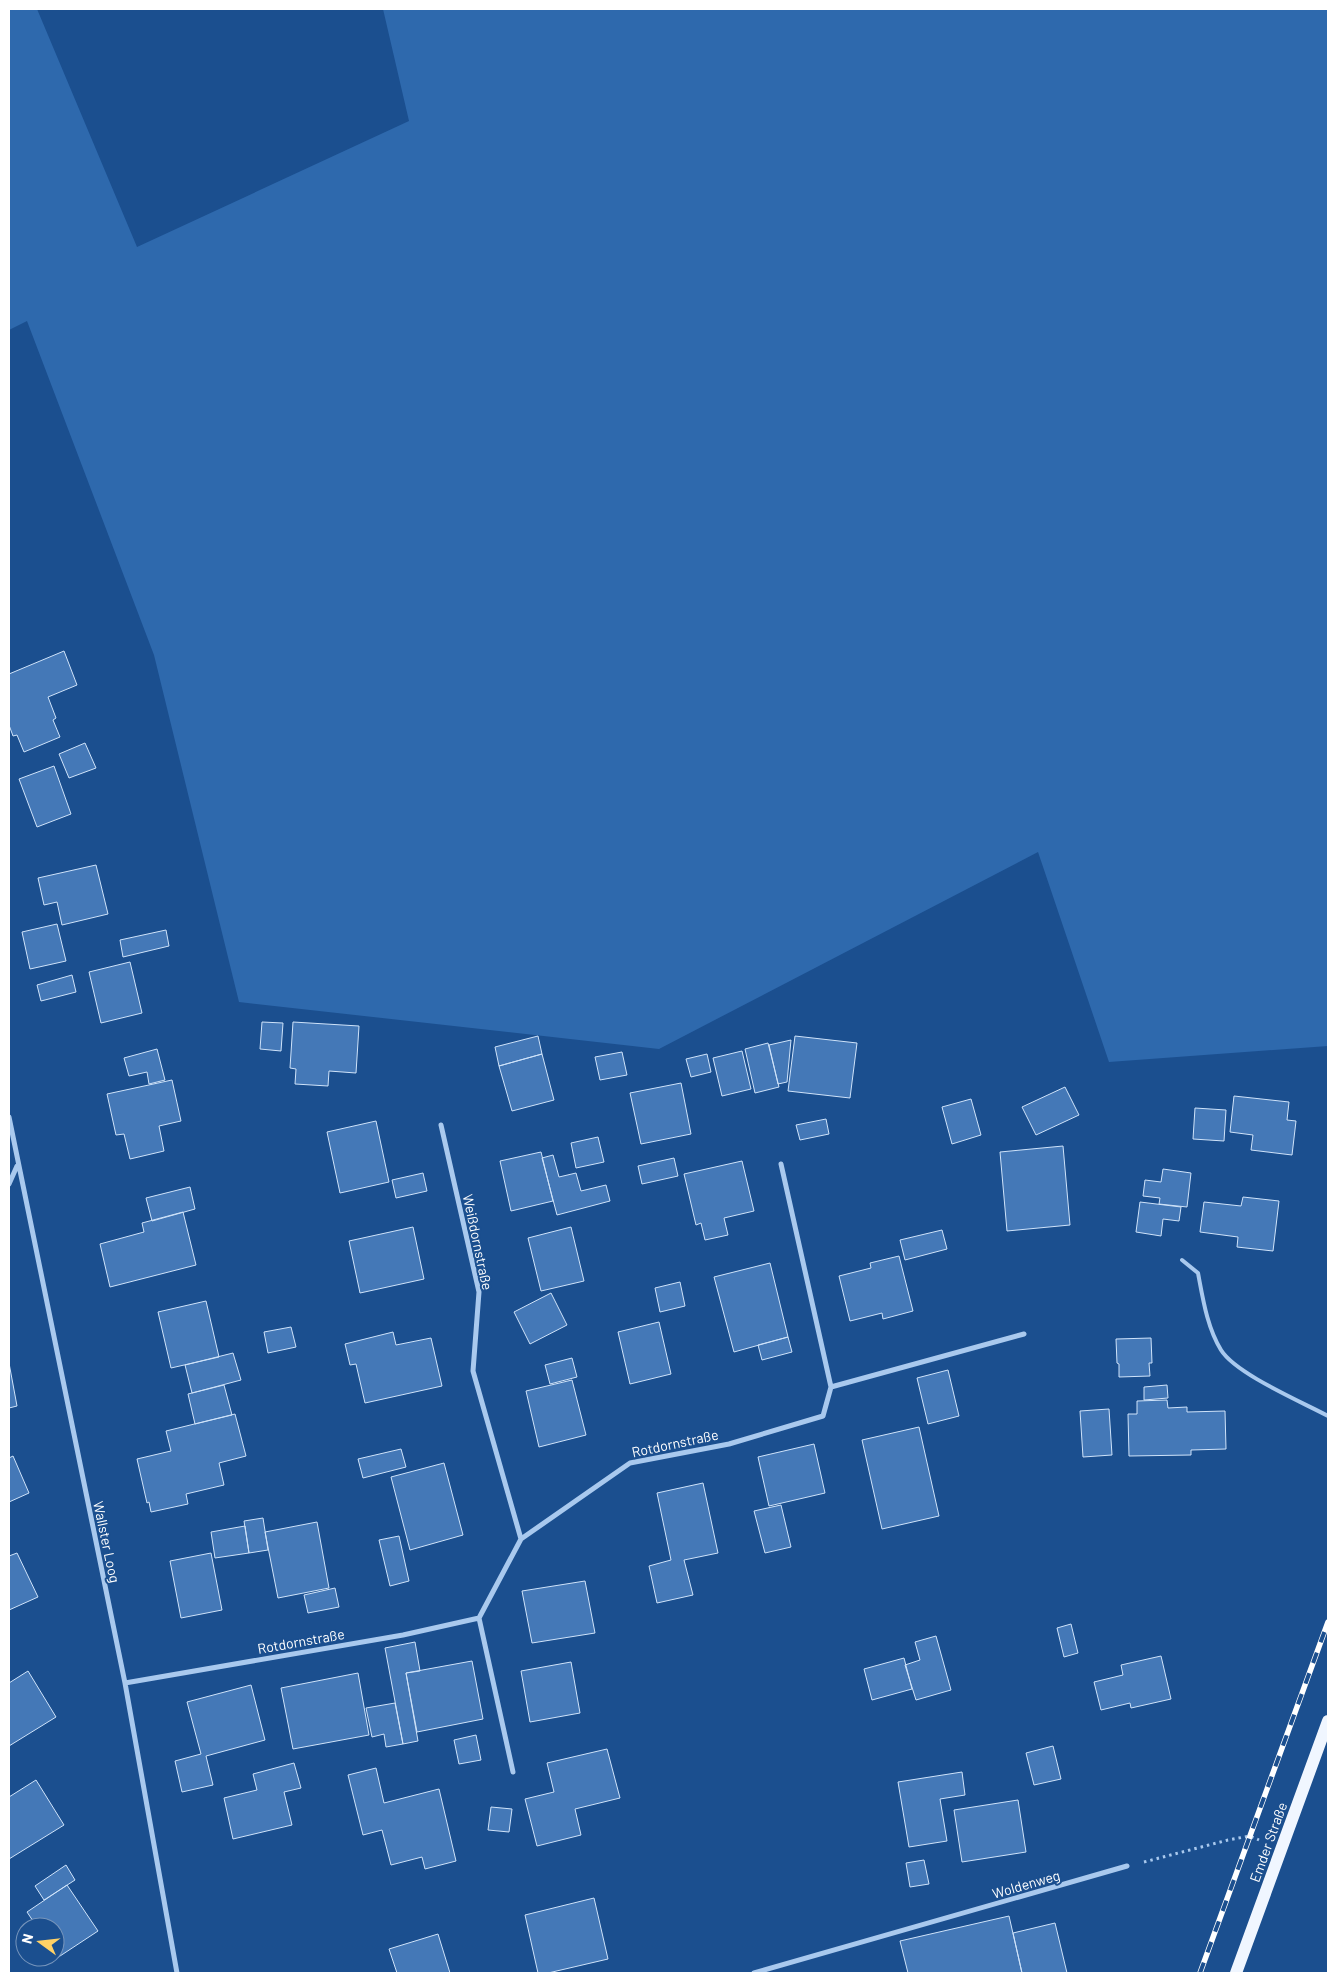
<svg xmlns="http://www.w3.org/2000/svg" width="1337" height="1982" font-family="Barlow,sans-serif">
	<rect width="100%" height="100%" fill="#1b4f8f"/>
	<path fill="#2e69ad" d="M 9,9 L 37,9 L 137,247 L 409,121 L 383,9 L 1328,9 L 1328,1046 L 1109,1062 L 1038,852 L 659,1049 L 239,1002 L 154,655 L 27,321 L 9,330 Z"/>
	<path fill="#4478b7" stroke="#cfe3fa" d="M 64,651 L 77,685 L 48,697 L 56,718 L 53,720 L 60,737 L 24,752 L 17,735 L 13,736 L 9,725 L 9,674 Z
		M 85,743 L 96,768 L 69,778 L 59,754 Z
		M 54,766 L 71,814 L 37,827 L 19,779 Z
		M 96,865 L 108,914 L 62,925 L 57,902 L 44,905 L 38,878 Z
		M 57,924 L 66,961 L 30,969 L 22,932 Z
		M 166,930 L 169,946 L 123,957 L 120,940 Z
		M 130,962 L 142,1013 L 101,1023 L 89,972 Z
		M 72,975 L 76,992 L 41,1001 L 37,985 Z
		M 262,1022 L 283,1023 L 281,1051 L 260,1049 Z
		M 293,1022 L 359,1026 L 356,1073 L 329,1071 L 328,1086 L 295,1084 L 296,1069 L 290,1068 Z
		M 538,1036 L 542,1054 L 499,1066 L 495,1047 Z
		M 795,1036 L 857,1043 L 850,1098 L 788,1091 Z
		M 791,1040 L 787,1082 L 778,1084 L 769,1045 Z
		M 768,1043 L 779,1087 L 755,1093 L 745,1049 Z
		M 157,1049 L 165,1080 L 149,1084 L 147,1072 L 129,1076 L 124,1058 Z
		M 742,1051 L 751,1089 L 722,1096 L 713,1058 Z
		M 622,1052 L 627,1075 L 600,1080 L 595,1057 Z
		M 542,1054 L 554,1100 L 512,1111 L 499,1066 Z
		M 707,1054 L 711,1072 L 691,1077 L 686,1059 Z
		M 172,1080 L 181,1121 L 159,1126 L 164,1151 L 130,1159 L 124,1134 L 116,1135 L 107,1094 Z
		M 681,1083 L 691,1134 L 641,1144 L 630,1093 Z
		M 1065,1087 L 1079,1115 L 1036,1135 L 1022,1107 Z
		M 1234,1096 L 1289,1102 L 1287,1120 L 1296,1121 L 1292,1155 L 1251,1150 L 1253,1135 L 1230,1132 Z
		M 971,1099 L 981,1135 L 952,1144 L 942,1107 Z
		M 1195,1108 L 1226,1110 L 1224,1141 L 1193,1139 Z
		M 826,1119 L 829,1134 L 800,1140 L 796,1125 Z
		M 376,1121 L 389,1182 L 340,1193 L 327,1132 Z
		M 598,1137 L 604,1162 L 576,1168 L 571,1143 Z
		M 1063,1146 L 1070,1225 L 1007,1231 L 1000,1152 Z
		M 541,1152 L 553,1201 L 511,1211 L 500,1161 Z
		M 553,1155 L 559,1177 L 576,1173 L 581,1191 L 606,1185 L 610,1201 L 557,1215 L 542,1158 Z
		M 674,1158 L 678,1176 L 642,1184 L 638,1166 Z
		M 742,1161 L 754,1211 L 724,1218 L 728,1235 L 705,1240 L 701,1223 L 696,1225 L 684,1174 Z
		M 1163,1169 L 1191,1173 L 1187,1207 L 1159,1204 L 1160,1198 L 1143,1196 L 1145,1180 L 1161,1182 Z
		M 423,1173 L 427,1191 L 396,1198 L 392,1180 Z
		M 190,1187 L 195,1209 L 152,1221 L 146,1198 Z
		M 1243,1197 L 1279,1201 L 1273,1251 L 1237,1247 L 1238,1237 L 1200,1232 L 1204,1202 L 1241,1206 Z
		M 1140,1202 L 1181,1207 L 1179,1221 L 1163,1219 L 1161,1236 L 1136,1232 Z
		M 183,1212 L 196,1265 L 110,1287 L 100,1244 L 144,1232 L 142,1223 Z
		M 413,1227 L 424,1279 L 360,1293 L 349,1241 Z
		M 571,1227 L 584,1281 L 541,1291 L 528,1238 Z
		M 942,1230 L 947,1249 L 905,1260 L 900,1240 Z
		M 899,1256 L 913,1311 L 883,1319 L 882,1313 L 850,1321 L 839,1276 L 871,1268 L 870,1263 Z
		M 770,1263 L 788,1337 L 734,1352 L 714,1277 Z
		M 680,1282 L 685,1306 L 660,1312 L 655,1288 Z
		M 551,1293 L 567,1325 L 530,1344 L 514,1312 Z
		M 206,1301 L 219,1357 L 171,1368 L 158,1312 Z
		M 659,1322 L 671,1374 L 630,1384 L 618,1332 Z
		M 291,1327 L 296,1347 L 268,1353 L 264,1332 Z
		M 393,1332 L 396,1345 L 431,1338 L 442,1386 L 365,1403 L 356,1364 L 350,1365 L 345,1344 Z
		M 788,1337 L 792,1352 L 762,1360 L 758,1345 Z
		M 1151,1338 L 1152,1363 L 1149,1363 L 1150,1376 L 1119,1377 L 1119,1364 L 1117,1363 L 1116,1339 Z
		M 233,1353 L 241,1380 L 192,1393 L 185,1365 Z
		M 572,1358 L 577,1377 L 550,1384 L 545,1365 Z
		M 9,1363 L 17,1406 L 9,1408 Z
		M 948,1370 L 959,1416 L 928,1424 L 917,1378 Z
		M 572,1380 L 586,1435 L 539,1447 L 526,1391 Z
		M 224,1385 L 232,1415 L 195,1424 L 188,1394 Z
		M 1167,1385 L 1168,1398 L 1144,1400 L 1144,1387 Z
		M 1167,1400 L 1168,1408 L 1187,1407 L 1187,1412 L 1225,1411 L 1226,1449 L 1191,1450 L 1191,1455 L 1129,1456 L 1128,1414 L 1137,1414 L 1137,1401 Z
		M 1109,1409 L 1112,1455 L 1083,1457 L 1080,1411 Z
		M 235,1414 L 246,1456 L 219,1463 L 224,1485 L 186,1494 L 188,1504 L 151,1512 L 149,1502 L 147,1503 L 137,1459 L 171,1451 L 166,1431 Z
		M 919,1427 L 939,1516 L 882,1529 L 862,1440 Z
		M 814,1444 L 825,1493 L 769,1506 L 758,1457 Z
		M 401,1449 L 406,1467 L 363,1478 L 358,1459 Z
		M 13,1456 L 29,1493 L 9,1502 L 9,1458 Z
		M 444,1463 L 463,1535 L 410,1550 L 391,1477 Z
		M 703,1483 L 718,1553 L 684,1560 L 693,1595 L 657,1603 L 649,1566 L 671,1560 L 657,1493 Z
		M 781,1505 L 791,1547 L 765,1553 L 754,1511 Z
		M 263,1518 L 268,1550 L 249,1553 L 244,1521 Z
		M 317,1522 L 329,1588 L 278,1598 L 265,1532 Z
		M 245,1526 L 249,1553 L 215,1558 L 211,1532 Z
		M 399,1536 L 409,1581 L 390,1586 L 379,1540 Z
		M 17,1553 L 38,1597 L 9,1610 L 9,1556 Z
		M 211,1553 L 222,1610 L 181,1618 L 170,1561 Z
		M 585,1581 L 595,1633 L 532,1643 L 522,1591 Z
		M 335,1588 L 339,1607 L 308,1613 L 304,1595 Z
		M 1071,1624 L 1078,1653 L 1064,1657 L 1057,1628 Z
		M 936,1636 L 951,1690 L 916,1700 L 905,1665 L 920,1660 L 915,1642 Z
		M 415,1642 L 420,1671 L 406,1673 L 418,1741 L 403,1744 L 385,1648 Z
		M 1161,1656 L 1171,1699 L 1131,1708 L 1130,1703 L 1101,1710 L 1094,1682 L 1123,1675 L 1121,1665 Z
		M 904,1658 L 912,1689 L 872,1700 L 864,1669 Z
		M 472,1661 L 483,1719 L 417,1732 L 406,1673 Z
		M 571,1662 L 580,1713 L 530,1722 L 521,1671 Z
		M 28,1671 L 56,1717 L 9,1746 L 9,1683 Z
		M 358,1673 L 369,1735 L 293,1749 L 281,1688 Z
		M 251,1685 L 265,1740 L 206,1756 L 213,1785 L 182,1792 L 175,1761 L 201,1754 L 187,1702 Z
		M 395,1703 L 403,1744 L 386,1747 L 384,1734 L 372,1737 L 366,1708 Z
		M 476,1735 L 481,1760 L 459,1764 L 454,1740 Z
		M 1053,1746 L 1061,1779 L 1034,1785 L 1026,1753 Z
		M 607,1749 L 620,1798 L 575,1809 L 581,1835 L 537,1846 L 525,1799 L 554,1792 L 547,1763 Z
		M 294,1763 L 301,1788 L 284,1792 L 292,1825 L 233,1839 L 224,1798 L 257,1790 L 253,1774 Z
		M 376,1768 L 384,1803 L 439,1789 L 456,1861 L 425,1869 L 422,1857 L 391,1865 L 382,1830 L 363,1835 L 348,1775 Z
		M 962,1772 L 965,1795 L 940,1799 L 947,1841 L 909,1847 L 898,1782 Z
		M 36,1780 L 64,1825 L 9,1859 L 9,1797 Z
		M 1018,1800 L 1026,1852 L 962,1862 L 954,1810 Z
		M 491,1807 L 512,1809 L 509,1832 L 488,1830 Z
		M 924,1860 L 929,1884 L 910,1887 L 906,1863 Z
		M 66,1865 L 75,1880 L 44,1900 L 35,1886 Z
		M 67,1885 L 98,1931 L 57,1958 L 55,1954 L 55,1927 L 37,1927 L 27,1912 Z
		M 594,1898 L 608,1959 L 548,1973 L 538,1973 L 525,1915 Z
		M 1009,1916 L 1022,1973 L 908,1973 L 900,1941 Z
		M 1055,1923 L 1067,1973 L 1022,1973 L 1013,1933 Z
		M 438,1934 L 450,1973 L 397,1973 L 389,1949 Z"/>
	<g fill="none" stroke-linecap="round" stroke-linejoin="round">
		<path stroke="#a9c9ee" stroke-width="3" stroke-dasharray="2.5 4" stroke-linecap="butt" d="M 1144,1862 L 1228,1840 L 1250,1836 L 1259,1840"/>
		<path stroke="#a9c9ee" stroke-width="4" d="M 1182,1260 L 1198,1273 C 1203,1299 1207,1327 1221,1350 C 1236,1374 1302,1402 1328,1416"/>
		<path stroke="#a9c9ee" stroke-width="5" d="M 9,1117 L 125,1683 L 177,1973
			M 441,1125 L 479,1292 L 473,1371 L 521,1539
			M 781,1164 L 831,1387
			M 9,1184 L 17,1166
			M 479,1618 L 513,1772
			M 125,1683 L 403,1635 L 479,1618 L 521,1539 L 630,1463 L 729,1444 L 823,1416 L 831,1387 L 1024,1334
			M 754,1973 L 1127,1866"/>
		<path stroke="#f0f6ff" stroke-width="12" d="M 1236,1973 L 1328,1721"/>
		<g stroke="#fff" stroke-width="5.5">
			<path id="rail" d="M 1200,1973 L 1328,1622"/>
		</g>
		<use href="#rail" stroke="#1b4f8f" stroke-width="4" stroke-dasharray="11" stroke-linecap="butt"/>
	</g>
	<g text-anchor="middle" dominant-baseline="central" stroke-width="4" stroke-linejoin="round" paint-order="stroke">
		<g font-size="14" fill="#fff" stroke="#1b4f8f">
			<text transform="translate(478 1242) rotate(78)">Weißdornstraße</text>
			<text transform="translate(675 1443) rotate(-12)">Rotdornstraße</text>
			<text transform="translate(107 1542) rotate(78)">Wallster Loog</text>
			<text transform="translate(301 1641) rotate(-10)">Rotdornstraße</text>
			<text transform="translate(1268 1842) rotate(-70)">Emder Straße</text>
			<text transform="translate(1026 1884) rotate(-16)">Woldenweg</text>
		</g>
	</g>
	<rect width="1337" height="1982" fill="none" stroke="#ffffff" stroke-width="20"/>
	<g transform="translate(40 1942) rotate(285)"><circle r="24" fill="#1b4f8f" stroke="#7695bc"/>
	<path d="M0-4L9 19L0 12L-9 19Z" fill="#ffd166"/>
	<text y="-8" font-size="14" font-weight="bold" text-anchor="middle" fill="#ffffff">N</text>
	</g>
</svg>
